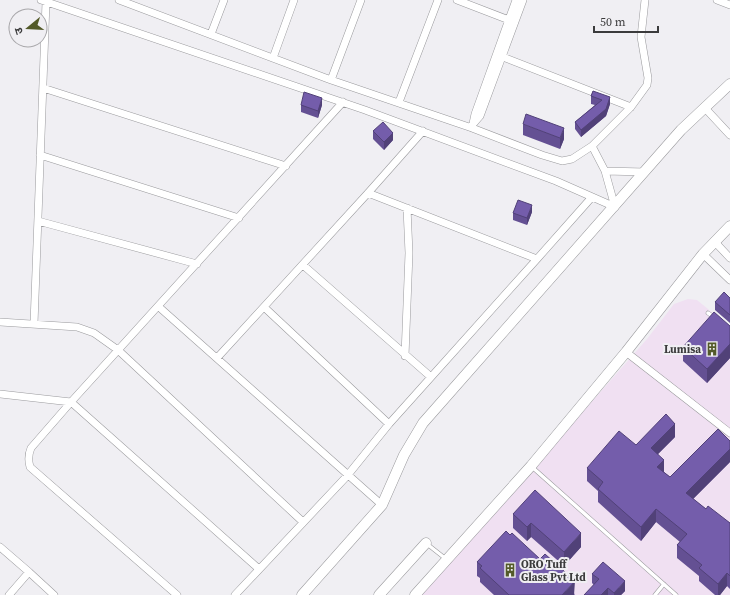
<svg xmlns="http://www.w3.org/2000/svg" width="730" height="595" font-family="'Source Serif 4','Noto Sans Devanagari',serif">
	<rect width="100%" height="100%" fill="#f0eff3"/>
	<path fill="#f0e0f2" d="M 688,299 L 697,300 L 730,327 L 730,595 L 419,595 L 530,472 L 647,339 L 674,304 Z"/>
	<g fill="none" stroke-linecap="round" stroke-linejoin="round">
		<g stroke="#9a9a9d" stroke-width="4.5">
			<path id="service" d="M 708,313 L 715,318
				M 532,467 L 676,595
				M 427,544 L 446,559
				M 655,595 L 664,584"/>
		</g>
		<g stroke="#9a9a9d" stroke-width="8">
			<path id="minor" d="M 41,0 L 365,110 L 556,181 L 615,207
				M 119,0 L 331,80 L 472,128 L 542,155 L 562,161 L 572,159 L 592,146 L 631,107 L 647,85 L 648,78 L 641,37 L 645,0
				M 457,0 L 509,20
				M 717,0 L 730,5
				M 211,34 L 224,0
				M 503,57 L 631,107
				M 273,58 L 294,0
				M 331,80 L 361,0
				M 43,88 L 286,166
				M 399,102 L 438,0
				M 704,107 L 730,135
				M 474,123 L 480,116 L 523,0
				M 472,128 L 475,114 L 516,0
				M 592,146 L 605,171 L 615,207
				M 40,155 L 239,218
				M 605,171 L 645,172
				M 38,221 L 197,264
				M 714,241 L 730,258
				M 703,254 L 730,280
				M 537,259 L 592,197
				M 303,265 L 431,377
				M 159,307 L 382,505
				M 264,307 L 389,424
				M 0,322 L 77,327 L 94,333 L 118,350 L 303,522
				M 34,324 L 46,2
				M 626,352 L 730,433
				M 405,356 L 409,253 L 407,208
				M 217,358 L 368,193 L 423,131
				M 0,394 L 71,402 L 259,569
				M 0,547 L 29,572
				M 9,595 L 29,572 L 54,595
				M 177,595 L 30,467 C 28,460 28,455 31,448 L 71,402 L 343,102
				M 235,595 L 347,476 L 389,424 L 537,259 L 368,193"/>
		</g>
		<g stroke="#9a9a9d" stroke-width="11">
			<path id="secondary" d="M 302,595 L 382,505 L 404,455 L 423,423 L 681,130 L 730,84
				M 379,595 L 426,543
				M 415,595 L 531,466 L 626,352 L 703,254 L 730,226"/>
		</g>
		<use href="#service" stroke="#fff" stroke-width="3.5"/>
		<use href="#minor" stroke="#fff" stroke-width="7"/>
		<use href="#secondary" stroke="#fff" stroke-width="10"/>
	</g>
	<path fill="#645093" d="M 593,91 L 610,104 L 606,116 L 581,137 L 575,129 L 575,122 L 595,105 L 591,104 L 591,96 Z
		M 301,105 L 322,105 L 318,118 L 301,112 Z
		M 523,124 L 564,139 L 560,149 L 523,135 Z
		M 373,131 L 393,140 L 384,150 L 373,139 Z
		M 532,212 L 527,225 L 513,220 L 513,213 Z
		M 730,298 L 730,323 L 715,310 L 715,302 Z
		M 730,326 L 730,358 L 707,383 L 683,361 L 683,347 Z
		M 675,437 L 658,454 L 664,472 L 670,477 L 730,462 L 693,499 L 706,509 L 730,523 L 730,589 L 727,586 L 720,595 L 715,595 L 699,581 L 699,576 L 677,558 L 677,545 L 680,542 L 656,522 L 641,541 L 598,502 L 598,491 L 587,481 L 587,468 L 636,445 Z
		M 513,514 L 581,547 L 564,566 L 531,537 L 527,541 L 513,528 Z
		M 477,562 L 575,594 L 574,595 L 494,595 L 480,582 L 480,578 L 477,576 Z
		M 592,574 L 625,591 L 621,595 L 584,595 L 594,585 L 592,583 Z"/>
	<path fill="#514178" d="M 610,97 L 610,104 L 606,116 L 581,137 L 581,130 Z
		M 322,98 L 322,105 L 318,118 L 318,111 Z
		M 564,128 L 564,139 L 560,149 L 560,138 Z
		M 393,133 L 393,140 L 384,150 L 384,142 Z
		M 532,205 L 532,212 L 527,225 L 527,218 Z
		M 730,344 L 730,358 L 707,383 L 707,369 Z
		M 675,424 L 675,437 L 651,461 L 651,448 Z
		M 730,449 L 730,462 L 686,506 L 686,493 Z
		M 664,460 L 664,473 L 657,467 Z
		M 656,509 L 656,522 L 641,541 L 641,527 Z
		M 531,523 L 531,537 L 527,541 L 527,527 Z
		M 581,533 L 581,547 L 564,566 L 564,552 Z
		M 727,573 L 727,586 L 720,595 L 718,595 L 718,584 Z
		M 575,581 L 574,595 L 562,595 Z
		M 625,581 L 625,591 L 621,595 L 614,595 L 614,593 Z
		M 608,588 L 608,595 L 601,595 Z"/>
	<path fill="#745dab" stroke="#514178" d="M 593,91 L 610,97 L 606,109 L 581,130 L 575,122 L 602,100 L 591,96 Z
		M 304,92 L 322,98 L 318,111 L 301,105 Z
		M 526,114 L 564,128 L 560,138 L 523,124 Z
		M 383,122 L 393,133 L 384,142 L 373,131 Z
		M 518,200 L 532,205 L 527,218 L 513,213 Z
		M 724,292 L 730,298 L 730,315 L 715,302 Z
		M 714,312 L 730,326 L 730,344 L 707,369 L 683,347 Z
		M 666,414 L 675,424 L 651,448 L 664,460 L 657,467 L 670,477 L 718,429 L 730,441 L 730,449 L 686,493 L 706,509 L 708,506 L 730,523 L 730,576 L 727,573 L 718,584 L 699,568 L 702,565 L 677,545 L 687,534 L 656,509 L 641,527 L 598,489 L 603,482 L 587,468 L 619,431 L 636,445 Z
		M 535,490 L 581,533 L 564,552 L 531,523 L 527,527 L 513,514 Z
		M 506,531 L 510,535 L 512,533 L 540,559 L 545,554 L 575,581 L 562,595 L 509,595 L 480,568 L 482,566 L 477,562 Z
		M 603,562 L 625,581 L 614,593 L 608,588 L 601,595 L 584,595 L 599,579 L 592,574 Z"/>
	<defs>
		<g id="building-bare" transform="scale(1.08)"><path d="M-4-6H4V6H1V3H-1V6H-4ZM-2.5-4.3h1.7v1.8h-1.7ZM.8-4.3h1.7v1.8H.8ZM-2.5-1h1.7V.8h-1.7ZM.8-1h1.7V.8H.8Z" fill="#535a29" stroke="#f0eff3" stroke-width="2.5" paint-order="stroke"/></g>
	</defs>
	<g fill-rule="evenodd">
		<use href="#building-bare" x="712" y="349"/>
		<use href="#building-bare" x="510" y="570"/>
	</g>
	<g text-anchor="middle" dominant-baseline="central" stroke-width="4" stroke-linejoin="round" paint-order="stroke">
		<g font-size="11" font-weight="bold" fill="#3b3b3c" stroke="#f0eff3" text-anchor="end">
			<text x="701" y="349">Lumisa</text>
			<text x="521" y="564" text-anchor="start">ORO Tuff<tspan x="521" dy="13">Glass Pvt Ltd</tspan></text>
		</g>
	</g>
	<g transform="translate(28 28) rotate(252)"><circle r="19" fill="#f0eff3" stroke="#a8a7aa"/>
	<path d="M0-3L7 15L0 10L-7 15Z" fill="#535a29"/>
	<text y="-6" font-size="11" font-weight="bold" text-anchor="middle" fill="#3b3b3c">उ</text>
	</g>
	<path d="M594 26v6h64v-6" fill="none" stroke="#3b3b3c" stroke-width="2"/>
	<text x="600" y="26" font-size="12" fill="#3b3b3c" stroke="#f0eff3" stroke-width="3" paint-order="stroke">50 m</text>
</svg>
